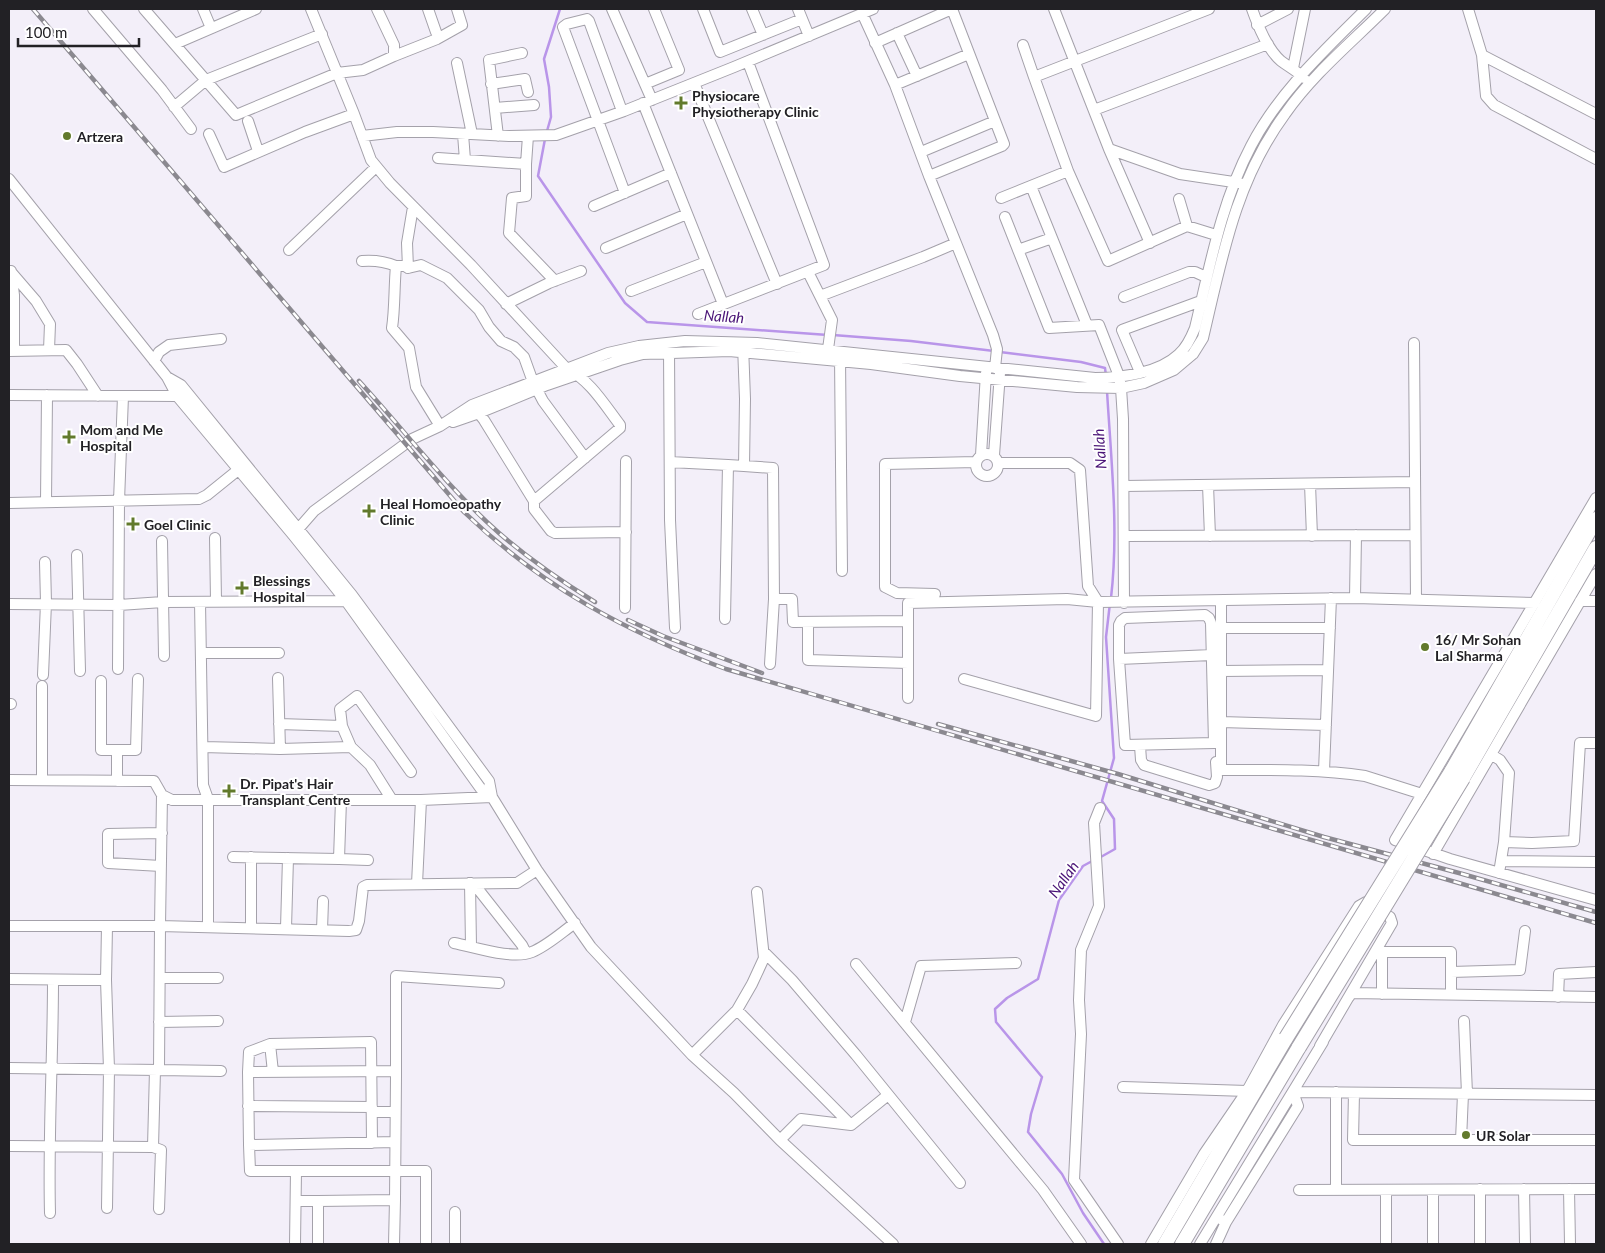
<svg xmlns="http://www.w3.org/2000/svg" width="1605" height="1253" font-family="Lato,sans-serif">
	<rect width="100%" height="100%" fill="#f3eff9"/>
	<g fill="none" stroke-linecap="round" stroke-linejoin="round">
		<path stroke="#b995e9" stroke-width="2.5" d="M 547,131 L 551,117 L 549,87 L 544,59 L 560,9
			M 545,139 L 538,176 L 625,303 L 647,322 L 828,335
			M 833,335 L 911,341 L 994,351
			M 1000,352 L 1081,362 L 1105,368 L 1106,376
			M 1107,391 C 1111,459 1119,530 1111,598
			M 1099,858 L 1115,849 L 1114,819 L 1102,801 L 1114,758 L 1106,637 L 1110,603
			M 1094,860 L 1083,866 L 1059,900 L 1038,979 L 1007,998 L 995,1009 L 996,1022 L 1042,1077 L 1031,1114 L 1028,1132 L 1062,1174 L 1083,1213 L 1104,1244"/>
		<g stroke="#a4a1aa" stroke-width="12">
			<path id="minor" d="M 93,9 L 162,90 L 191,129
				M 144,9 L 236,115 L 337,73 L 363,70 L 394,56 L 394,45 L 377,9
				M 203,9 L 211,28
				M 311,9 L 354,114 L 371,160 L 390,183 L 471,265 L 566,368 C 590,380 604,404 620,425 L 620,428 L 534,501
				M 428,9 L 436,32
				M 612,9 L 652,100
				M 703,9 L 720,52 L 802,19
				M 752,9 L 763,35
				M 798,9 L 809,36
				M 1054,9 L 1109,149 L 1180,174 L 1240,183
				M 1252,9 C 1258,26 1267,49 1281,61 C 1289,67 1297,71 1304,78
				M 1468,9 L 1482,55 L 1486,96 L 1494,105 L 1596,159
				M 862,13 L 895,85 L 929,176 L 993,335 L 997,349 L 995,368
				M 1257,25 L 1288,9
				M 897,33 L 917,76
				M 875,43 L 952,9 L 1004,144 L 1002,146 L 929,176
				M 175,44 L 256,9
				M 1023,45 L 1034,77
				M 1482,55 L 1596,114
				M 394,56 L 437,39 L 462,25 L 457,9
				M 457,63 L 472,134
				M 1293,68 L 1305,9
				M 694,83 L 777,284
				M 491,84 L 525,79 L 528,92
				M 645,84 L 679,70 L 654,9
				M 895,85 L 969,54
				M 643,103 L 723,304
				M 174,107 L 206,80 L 322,34
				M 495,108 L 534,105
				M 1094,110 L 1268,44
				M 622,111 L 589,21 L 587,19 L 567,24 L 563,27 L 625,193
				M 248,121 L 258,151
				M 209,134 L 224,167 L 305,132 L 354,114
				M 463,134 L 465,160
				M 362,136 L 397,132 L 433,132 L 509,136 L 556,135 L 624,111 L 734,67 L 873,9
				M 498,136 L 489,60 L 522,53
				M 1109,149 L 1150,243
				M 921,152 L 995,121
				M 438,158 L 526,164 L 526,196 L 512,198 L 509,233 L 555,281
				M 526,164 L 528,136
				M 1068,171 L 1034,77 L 1209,9
				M 9,179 L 167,377 L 177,396 L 293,535 L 346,601 L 481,789 L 492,797 L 537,870 L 591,947 L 692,1055 L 734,1093 L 780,1140 L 893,1244
				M 1031,186 L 1052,238
				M 1001,198 L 1068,171 L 1108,261 L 1187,226 L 1216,235
				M 1179,199 L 1187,226
				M 594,206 L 671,173
				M 1005,217 L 1049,328 L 1099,325 L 1119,376 L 1121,388 L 1123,419 L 1124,603
				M 606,248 L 687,214
				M 289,250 L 376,167
				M 1018,250 L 1052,238 L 1087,325
				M 362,261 C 375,260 384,261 396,266
				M 408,268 L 407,243 L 413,207
				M 11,271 L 14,295 L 14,350
				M 11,272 L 36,301 L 50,324 L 49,350
				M 808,272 L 832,320 L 828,349
				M 631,291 L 706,262
				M 820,296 L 923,257 L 956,243
				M 1124,297 L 1189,272 L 1195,272 L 1206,277
				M 506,304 L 549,283 L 581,271
				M 698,314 L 824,265 L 748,62
				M 1414,343 L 1416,600
				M 669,348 L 670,520 L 675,628
				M 9,351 L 66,350 L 77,364 L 98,396
				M 840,356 L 842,571
				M 154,361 L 159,352 L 169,345 L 221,339
				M 1140,372 L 1122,330 L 1201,301
				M 167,377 L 181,385 L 352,595 L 489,781 L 492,797
				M 9,395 L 177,396
				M 476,410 L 484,420 L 534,501 L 534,509 L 551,531 L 555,533 L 626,532
				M 453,422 L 479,413 L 547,385 L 620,360 L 643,354 L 729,351 L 871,364 L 960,376 L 1077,387 L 1121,388 L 1144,383 L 1174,370 L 1193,354 L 1203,338 C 1222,258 1235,182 1285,114 C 1313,74 1351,43 1385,9
				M 440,426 L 416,387 L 409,348 L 392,328 C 395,308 394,287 396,266 L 405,266 L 408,268 L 421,265 L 447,278 L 479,310 L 489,327 L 501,341 L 514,347 L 524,357 L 533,382 L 543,401 L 585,458
				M976 465a11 11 0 1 1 22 0a11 11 0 1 1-22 0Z
				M 981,455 L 986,373
				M 994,455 L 1000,373
				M 670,462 L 728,465
				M 999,463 L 1070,463 L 1080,470 L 1088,586 L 1098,602 L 1355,598 L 1535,603
				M 744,466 L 773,468 L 774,599 L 770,664
				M 1310,484 L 1312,536
				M 1208,485 L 1210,536
				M 1124,486 L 1415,482
				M 1596,498 L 1395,840 L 1450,859 L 1596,900
				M 46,502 L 47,395
				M 9,503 L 199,499 L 207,495 L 238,470
				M 293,535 L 314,511 L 412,439 L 440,426 L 472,405 L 608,353 L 639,346 L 685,341 L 757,343 L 1095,378 C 1122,378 1159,373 1179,354 C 1187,347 1191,338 1195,328 C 1210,266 1221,203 1251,146 C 1279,92 1324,51 1366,9
				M 1124,536 L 1415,535
				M 215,538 L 216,601
				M 162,541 L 164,656
				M 77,555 L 80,671
				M 935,594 L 897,593 L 885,587 L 885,464 L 976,462
				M 1355,598 L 1356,535
				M 774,599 L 792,599 L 793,622 L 908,621 L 908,698
				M 1221,601 L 1221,770 C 1269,770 1318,769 1365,776 L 1422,794
				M 1580,601 L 1596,601
				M 200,602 L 203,785 L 208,799 L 208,927
				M 9,604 L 119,605 L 163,602 L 346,601
				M 625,608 L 626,461
				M 1205,615 L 1209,618 L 1211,623 L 1214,743 L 1125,745 L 1119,659 L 1119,625 L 1121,621 L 1125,618 Z
				M 725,619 L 728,465 L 744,466 L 745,399 L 743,345
				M 908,621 L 908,603 L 1067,599 L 1098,602 L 1096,716 L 964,679
				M 808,622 L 808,660 L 908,663
				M 1222,628 L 1330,628
				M 201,653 L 279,653
				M 1119,659 L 1212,655
				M 118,669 L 119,501 L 123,396
				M 1221,671 L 1328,670
				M 43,675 L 46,603 L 45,562
				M 278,678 L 280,749
				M 101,681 L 101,750 L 136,750 L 138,679
				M 9,704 L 11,704
				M 1221,722 L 1326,725
				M 279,724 L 342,726
				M 1140,746 L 1141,760 L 1144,765 L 1209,785 L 1215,783 L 1217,777 L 1216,762
				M 203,747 L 280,749 L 351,747 L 370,765 L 392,800
				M 351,747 L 342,726 L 340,709 L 357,696 L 411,772
				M 117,750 L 117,781
				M 1492,755 L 1500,760 L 1509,773 L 1504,842 L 1499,873
				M 1324,771 L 1331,598
				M 9,780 L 154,781 L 162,795 L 172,800 L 421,800 L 492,797
				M 42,780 L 42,686
				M 1100,808 L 1094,823 L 1099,906 L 1081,950 L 1079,1000 L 1081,1034 L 1074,1180 L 1118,1244
				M 1504,842 L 1532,843 L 1574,841 L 1580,743 L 1596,743
				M 1433,854 L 1596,574
				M 233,857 L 339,859 L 341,800
				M 339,859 L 368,860
				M 1501,861 L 1596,862
				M 161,866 L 108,863 L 108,834 L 162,833
				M 470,883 L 471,946
				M 417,884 L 421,800
				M 474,884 L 522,945 L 526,953
				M 9,926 L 160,926 L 162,795
				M 251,928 L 251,857
				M 286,928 L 288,858
				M 322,930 L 323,901
				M 454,943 C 475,947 512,960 532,952 C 547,946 561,933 575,923
				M 764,952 L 792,980 L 856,1055 L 960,1183
				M 1376,952 L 1451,952 L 1451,995
				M 856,964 L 1043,1190 L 1081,1244
				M 1451,972 L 1520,970 L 1525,931
				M 160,978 L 218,978
				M 9,979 L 106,980
				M 1382,994 L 1382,952
				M 1349,997 L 1351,993 L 1596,997
				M 1558,997 L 1559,974 L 1596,972
				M 737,1010 L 851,1125
				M 1464,1021 L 1467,1094
				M 159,1022 L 218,1021
				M 905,1022 L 921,966 L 1016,963
				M 692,1055 L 737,1010 L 752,984 L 764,958 L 757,892
				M 9,1068 L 159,1070 L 160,926 L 349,931 L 356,930 L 359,921 L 363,887 L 367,885 L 517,883 L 537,870
				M 159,1070 L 221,1071
				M 396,1071 L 396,976 L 499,983
				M 248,1072 L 249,1052 L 270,1044
				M 273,1072 L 270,1044 L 371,1042 L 372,1143
				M 1123,1087 L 1247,1091
				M 1354,1093 L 1353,1140 L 1596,1140
				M 248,1106 L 372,1107
				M 372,1112 L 395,1112
				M 780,1140 L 801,1119 L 851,1125 L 888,1095
				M 1461,1140 L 1463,1094
				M 249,1145 L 250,1171 L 426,1171 L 426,1244
				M 9,1146 L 153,1147 L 155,1070
				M 153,1147 L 161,1150 L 159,1209
				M 1524,1189 L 1525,1244
				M 1569,1189 L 1570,1244
				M 1299,1190 L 1596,1189
				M 1336,1190 L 1336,1092
				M 1386,1190 L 1386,1244
				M 296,1201 L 318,1201
				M 107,1208 L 109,1069 L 106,980 L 107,926
				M 50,1213 C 48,1135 53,1058 53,980
				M 1226,1222 L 1298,1106 L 1293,1092 L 1596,1095
				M 295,1244 L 296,1171
				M 318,1244 L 318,1201 L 395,1200 L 396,1076 L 396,1071 L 248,1072 L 249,1145 L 395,1142
				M 394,1244 L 395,1200
				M 455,1244 L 455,1212
				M 1151,1244 L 1204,1154 L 1247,1091 L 1283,1025 L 1359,906 L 1366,902 L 1390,917 L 1392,923 L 1320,1046
				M 1200,1244 L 1323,1042
				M 1216,1244 L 1226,1222 L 1222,1220
				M 1433,1244 L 1433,1190
				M 1480,1244 L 1480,1189"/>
		</g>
		<g stroke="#a4a1aa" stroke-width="16">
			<path id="highway" d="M 1451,772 L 1596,519
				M 1463,778 L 1596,548
				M 1165,1244 L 1286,1038
				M 1182,1244 L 1299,1047"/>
		</g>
		<use href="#minor" stroke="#fff" stroke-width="10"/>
		<use href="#highway" stroke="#fff" stroke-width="14"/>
		<g stroke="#8b8990" stroke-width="4.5">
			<path id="rail" d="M 33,9 L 464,512 C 541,586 626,632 726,669 L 1596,923
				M 359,381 C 405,431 448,488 499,533 C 529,559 561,581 595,602
				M 628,620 L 663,636 L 762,673
				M 938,724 L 1118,774 L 1324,837 L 1459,873 L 1596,912"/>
		</g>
		<use href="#rail" stroke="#fff" stroke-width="2.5" stroke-dasharray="8" stroke-linecap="butt"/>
		<g stroke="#a4a1aa" stroke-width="16" stroke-linecap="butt">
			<path id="highway-bridge" d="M 1286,1038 L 1451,772
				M 1299,1047 L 1463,778"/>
		</g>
		<use href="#highway-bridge" stroke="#fff" stroke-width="14"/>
	</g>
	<g fill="#627a2c" stroke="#fff" stroke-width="2">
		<path d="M678.5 95.5h5v5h5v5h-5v5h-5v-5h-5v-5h5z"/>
		<circle cx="67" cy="136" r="5"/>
		<path d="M66.5 429.5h5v5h5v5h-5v5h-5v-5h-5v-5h5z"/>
		<path d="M366.5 503.5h5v5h5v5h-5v5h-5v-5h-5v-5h5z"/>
		<path d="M130.5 516.5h5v5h5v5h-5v5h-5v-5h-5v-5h5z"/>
		<path d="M239.5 580.5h5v5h5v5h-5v5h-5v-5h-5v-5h5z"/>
		<circle cx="1425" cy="647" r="5"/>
		<path d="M226.5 783.5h5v5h5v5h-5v5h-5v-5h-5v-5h5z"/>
		<circle cx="1466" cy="1135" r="5"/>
	</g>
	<g text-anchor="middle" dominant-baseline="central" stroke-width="4" stroke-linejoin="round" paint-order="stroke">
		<g font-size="14" font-weight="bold" fill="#222125" stroke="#fff" text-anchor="start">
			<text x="692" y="95">Physiocare<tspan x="692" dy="16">Physiotherapy Clinic</tspan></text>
			<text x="77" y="136">Artzera</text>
			<text x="80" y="429">Mom and Me<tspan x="80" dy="16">Hospital</tspan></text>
			<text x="380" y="503">Heal Homoeopathy<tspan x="380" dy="16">Clinic</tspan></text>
			<text x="144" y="524">Goel Clinic</text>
			<text x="253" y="580">Blessings<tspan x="253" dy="16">Hospital</tspan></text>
			<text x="1435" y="639">16/ Mr Sohan<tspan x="1435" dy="16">Lal Sharma</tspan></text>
			<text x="240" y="783">Dr. Pipat's Hair<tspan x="240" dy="16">Transplant Centre</tspan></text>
			<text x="1476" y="1135">UR Solar</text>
		</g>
		<g font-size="15" font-style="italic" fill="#4a1477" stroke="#fff">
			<text transform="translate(724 316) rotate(4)">Nallah</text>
			<text transform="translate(1099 449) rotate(-94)">Nallah</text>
			<text transform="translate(1063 879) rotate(-55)">Nallah</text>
		</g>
	</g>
	<rect width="1605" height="1253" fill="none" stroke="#222125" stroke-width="20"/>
	<path d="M18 38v8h121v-8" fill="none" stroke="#222125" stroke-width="2.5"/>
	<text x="25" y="38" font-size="15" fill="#222125" stroke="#ffffff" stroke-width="4" paint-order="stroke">100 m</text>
</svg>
